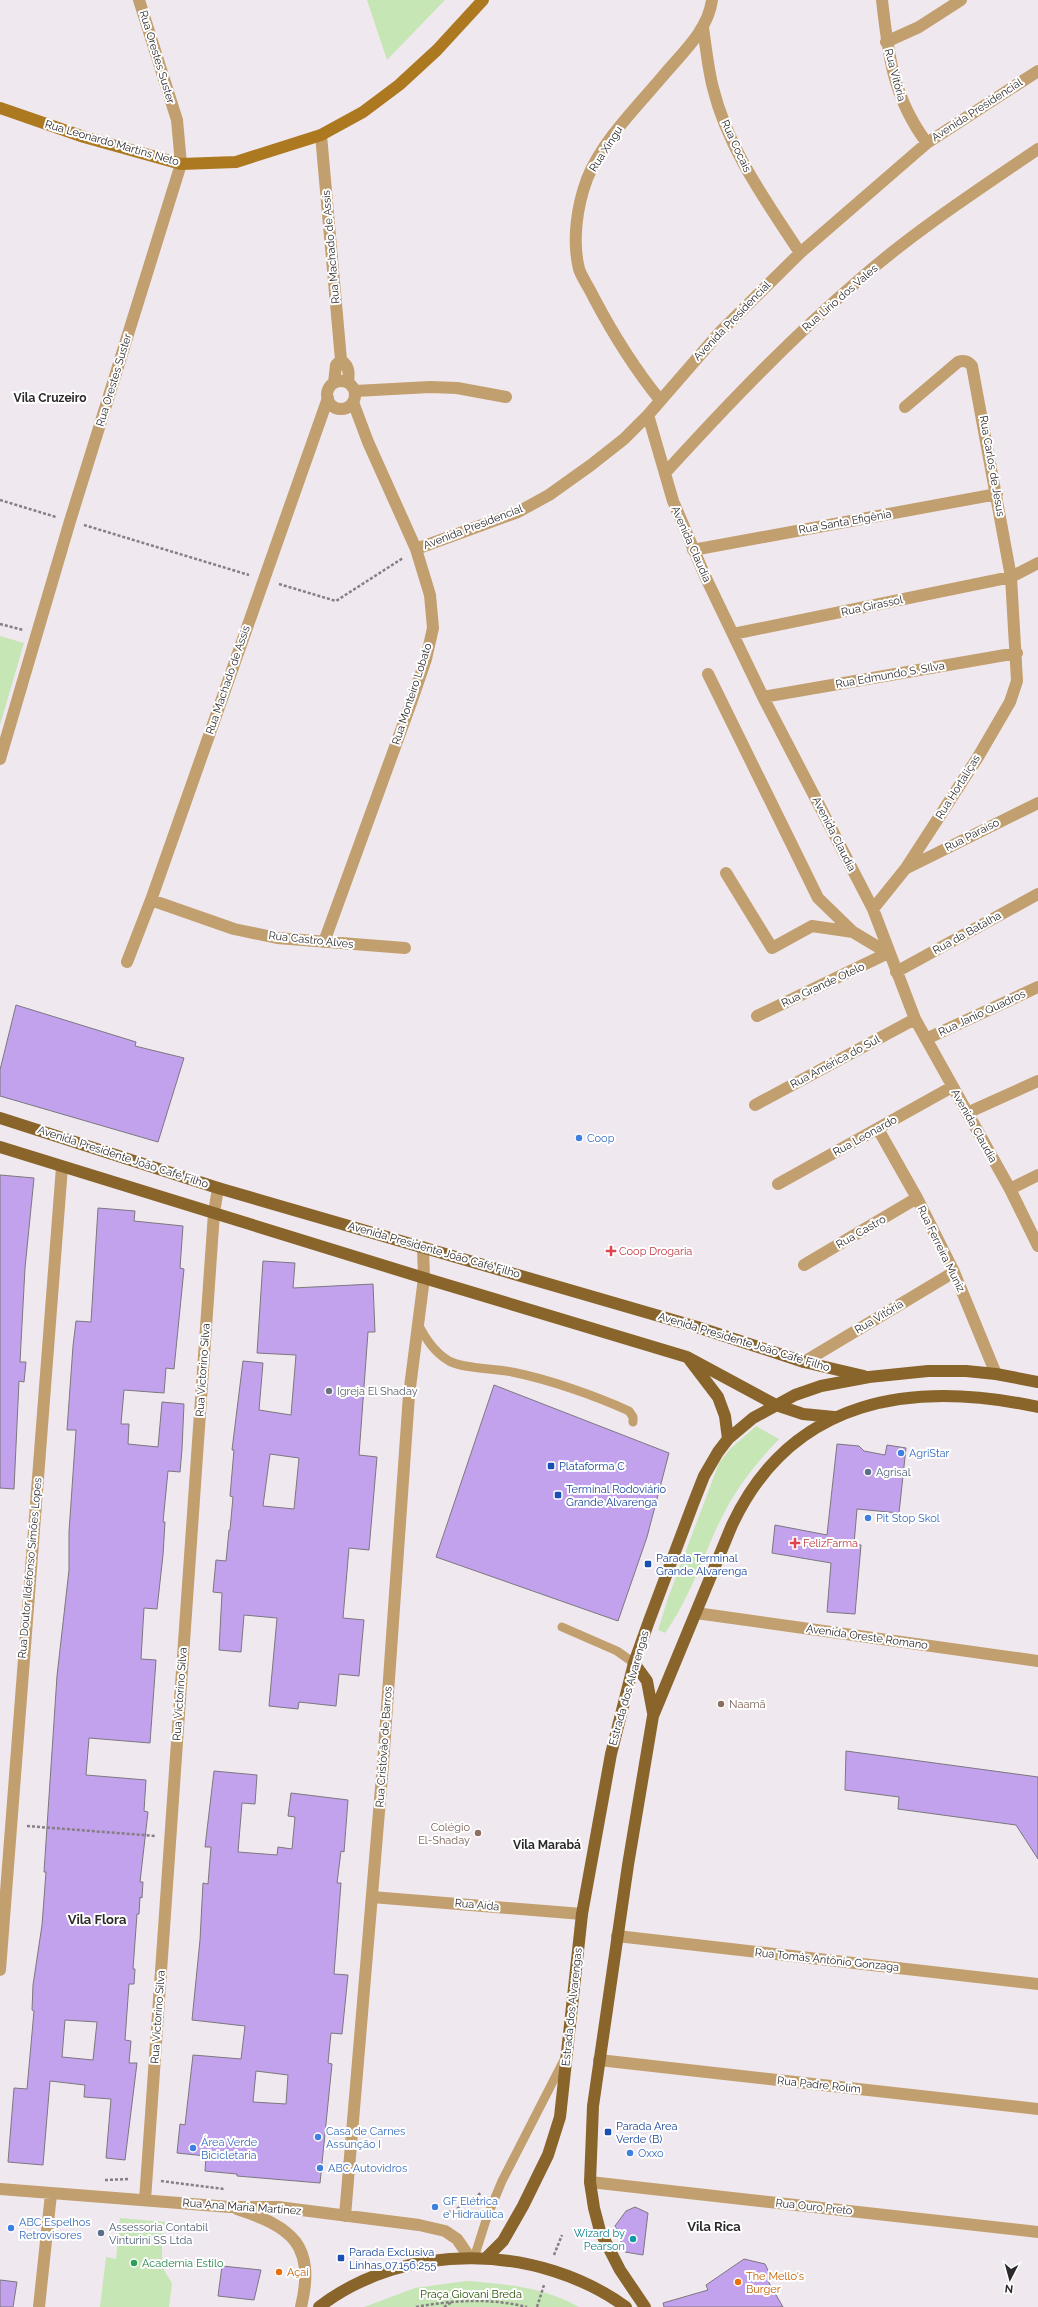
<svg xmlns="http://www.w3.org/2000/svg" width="1038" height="2307" font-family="Raleway,sans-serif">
	<rect width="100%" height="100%" fill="#f0e8ef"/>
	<path fill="#c7e6b6" d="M 367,0 L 445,0 L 387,60 Z
		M 0,636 L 24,643 L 0,725 Z
		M 756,1426 L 779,1439 C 760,1459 744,1478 730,1502 C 706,1544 694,1593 665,1633 L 658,1630 L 668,1598 L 719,1463 L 730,1449 Z
		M 120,2218 L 165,2222 L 162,2245 L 162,2267 L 172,2283 L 169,2307 L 100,2307 L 106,2257 L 116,2259 Z
		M 466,2281 C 505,2284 544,2287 579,2307 L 364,2307 L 415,2288 Z"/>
	<path fill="#c3a2ed" stroke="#7b777f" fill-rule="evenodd" d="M 16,1005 L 136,1042 L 135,1046 L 184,1058 L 158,1142 L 0,1096 L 0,1070 Z
		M 0,1175 L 34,1178 L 25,1268 L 20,1362 L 26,1362 L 24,1382 L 19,1381 L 14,1489 L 0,1488 Z
		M 98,1208 L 135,1211 L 134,1221 L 183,1226 L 180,1268 L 184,1269 L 174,1369 L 166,1368 L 164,1393 L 124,1390 L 121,1424 L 129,1424 L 128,1444 L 158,1447 L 162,1402 L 184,1404 L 182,1449 L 180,1472 L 168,1471 L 163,1522 L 165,1522 L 163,1555 L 157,1609 L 144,1608 L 141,1659 L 156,1660 L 150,1743 L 89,1738 L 86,1775 L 146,1780 L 144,1811 L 148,1812 L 140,1882 L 143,1882 L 142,1898 L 140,1897 L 139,1914 L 137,1914 L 133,1969 L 135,1969 L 134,1984 L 129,1984 L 125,2040 L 131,2041 L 129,2063 L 137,2063 L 125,2160 L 106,2158 L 111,2099 L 84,2097 L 85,2085 L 50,2081 L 43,2165 L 8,2162 L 14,2088 L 27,2089 L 34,2011 L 32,2010 L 33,1985 L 42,1925 L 46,1872 L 44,1872 L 57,1676 L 69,1570 L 69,1532 L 76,1430 L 67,1430 L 73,1346 L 76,1321 L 91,1322 ZM 65,2020 L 97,2022 L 93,2060 L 62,2057 Z
		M 263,1261 L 295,1263 L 293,1288 L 373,1284 L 375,1332 L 368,1332 L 359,1455 L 377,1457 L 369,1550 L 349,1548 L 343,1618 L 364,1620 L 361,1652 L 359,1676 L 339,1674 L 336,1706 L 299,1702 L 298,1709 L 269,1706 L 277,1618 L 244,1615 L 241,1652 L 219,1650 L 222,1593 L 213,1592 L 216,1560 L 226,1561 L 229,1530 L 230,1530 L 233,1497 L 230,1496 L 234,1450 L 232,1450 L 243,1361 L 263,1363 L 259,1410 L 291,1415 L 296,1355 L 257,1353 ZM 270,1454 L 299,1458 L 294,1509 L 263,1506 Z
		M 494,1385 L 669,1453 L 647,1537 L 618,1621 L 436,1557 Z
		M 837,1444 L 859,1446 L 864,1451 L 885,1455 L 887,1445 L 906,1448 L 899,1513 L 857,1509 L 854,1544 L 861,1545 L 855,1614 L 827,1612 L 831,1563 L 772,1553 L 775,1525 L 827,1535 Z
		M 846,1751 L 1038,1777 L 1038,1859 L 1016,1825 L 898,1809 L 899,1797 L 845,1790 Z
		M 214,1771 L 257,1775 L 255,1804 L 242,1803 L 238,1852 L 277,1855 L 278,1847 L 292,1849 L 295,1817 L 288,1816 L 291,1793 L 348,1800 L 344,1852 L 341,1851 L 337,1883 L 341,1883 L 334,1974 L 348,1975 L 342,2034 L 331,2033 L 328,2063 L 332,2064 L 320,2183 L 237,2176 L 237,2174 L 205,2171 L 206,2156 L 177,2153 L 180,2124 L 185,2125 L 193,2055 L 241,2059 L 245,2026 L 192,2020 L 200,1940 L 203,1883 L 208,1884 L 211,1847 L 205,1847 ZM 256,2071 L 288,2075 L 286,2104 L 253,2102 Z
		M 635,2207 L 648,2213 L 643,2255 L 625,2252 L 615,2226 L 626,2211 Z
		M 744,2259 L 765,2264 L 772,2279 L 768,2281 L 783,2307 L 664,2307 L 663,2303 L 708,2290 L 706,2285 Z
		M 222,2266 L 261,2270 L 254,2300 L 218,2296 Z
		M 0,2280 L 17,2282 L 13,2307 L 0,2307 Z"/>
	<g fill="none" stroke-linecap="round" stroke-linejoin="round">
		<path stroke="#857f84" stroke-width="2.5" stroke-dasharray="3 2" stroke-linecap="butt" d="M 0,500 L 56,517
			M 84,525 L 249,575
			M 279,584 L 336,601 L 403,558
			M 0,624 L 23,630
			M 27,1826 L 156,1836
			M 105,2180 L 130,2179
			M 161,2181 L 224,2189
			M 443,2214 L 455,2210 L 481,2193
			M 554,2255 L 562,2235
			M 416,2307 C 453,2300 491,2298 527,2307
			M 444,2307 L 452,2302
			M 537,2307 L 544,2285"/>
		<path stroke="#c29f6e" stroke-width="9" d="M 418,1324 C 426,1339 434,1352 449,1361 C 464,1369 494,1368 512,1372 C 548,1379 596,1396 629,1411 L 633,1417 L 633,1422
			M 562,1627 L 617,1651 L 634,1663
			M 474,2258 L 487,2217 L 502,2181 L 565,2058"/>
		<path stroke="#c29f6e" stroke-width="12" d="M 882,0 C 888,54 893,98 927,143
			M 703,28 C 706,47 708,69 713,88 C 728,149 766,201 800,253
			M 886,42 L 919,27 L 961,0
			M 321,135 L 341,360 C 350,367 349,373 348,383
			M327 395a14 14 0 1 1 28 0a14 14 0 1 1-28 0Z
			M 334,383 L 336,365 L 341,360
			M 355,391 L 430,387 L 457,388 L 506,397
			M 660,400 C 634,368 613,334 594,298 C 590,289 582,278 579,269 C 572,240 577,206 587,179 C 602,141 636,108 662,77 C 681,54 708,31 712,0
			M 648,415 L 673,501 L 705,576 L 763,697 L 873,909 L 915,1019 L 1010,1189 L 1038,1246
			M 665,473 C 727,405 790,339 860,279 C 915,231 978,190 1038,149
			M 416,549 L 518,512 L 549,495 L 591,465 L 624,439 L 648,415 L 720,332 L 800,253 L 927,143 L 1038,71
			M 693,550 L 997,494
			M 733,634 L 1011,577 L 1038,563
			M 708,674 L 818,898 L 853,932 L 888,953 L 757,1016
			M 763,697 L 1017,653
			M 0,759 L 70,521 L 181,164 L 177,120 L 139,0
			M 907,868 L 1038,803
			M 726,873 L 772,948 L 812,926 L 853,932
			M 151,900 L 234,929 L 277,938 L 405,948
			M 873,909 L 906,868 L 978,757 L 1010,702 L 1017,681 L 1011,577 L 972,366 C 968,361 964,360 958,362 L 905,407
			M 324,942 L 411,703 L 426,659 L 433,628 L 430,595 L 416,549 L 368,442 L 353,402
			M 127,962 L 151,900 L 328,398
			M 896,972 L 1038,894
			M 926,1039 L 1038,987
			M 755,1105 L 915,1019
			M 967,1113 L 1038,1081
			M 878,1129 L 917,1198 L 954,1272 L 996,1374
			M 778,1184 L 952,1087
			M 1010,1189 L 1038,1175
			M 804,1265 L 917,1198
			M 804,1362 L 954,1272
			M 696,1613 L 1038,1661
			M 372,1897 L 582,1914
			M 617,1936 L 1038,1984
			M 0,1970 L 62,1167
			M 599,2060 L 1038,2109
			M 590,2182 L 1038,2232
			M 0,2189 L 230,2207 L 278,2207 L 419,2225 L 445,2231 L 457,2239 L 470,2258
			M 145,2200 L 214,1213 L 218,1188
			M 237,2209 C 292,2227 316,2245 301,2307
			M 345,2216 L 383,1764 L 409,1395 L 424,1278 L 423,1247
			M 39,2307 L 51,2194"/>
		<path stroke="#ac7921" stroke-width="12" d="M 0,108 L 84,137 L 181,164 L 236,162 L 321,135 L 363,112 L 399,85 L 437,50 L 483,0"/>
		<path stroke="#89652c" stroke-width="12" d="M 0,1118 L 218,1188 L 697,1327 L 804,1362 L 864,1376
			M 0,1147 L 424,1278 L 687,1357 L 776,1405 L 803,1414 L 834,1417
			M 689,1359 L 718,1397 L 725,1416 L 728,1439
			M 634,1663 L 647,1681 L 653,1713
			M 486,2258 L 503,2241 L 523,2206 L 548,2155 L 560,2117 L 582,1914 L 611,1754 L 634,1663 L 649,1621 L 693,1504 L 704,1476 L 718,1452 L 728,1439 L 753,1418 L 795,1395 L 821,1386 L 869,1377 L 928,1371 L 966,1371 L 996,1374 L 1038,1382
			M 319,2307 C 406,2240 539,2244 626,2307
			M 645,2307 L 620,2270 L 600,2231 L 594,2208 L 590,2182 L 593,2106 L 628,1865 L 653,1716 L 732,1525 C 792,1397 913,1380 1038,1407"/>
	</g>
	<g fill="#3f7fe0" stroke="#fff" stroke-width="1.5">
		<circle cx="579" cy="1138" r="4"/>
		<circle cx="901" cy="1453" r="4"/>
		<circle cx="868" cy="1518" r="4"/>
		<circle cx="318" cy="2137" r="4"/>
		<circle cx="193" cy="2148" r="4"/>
		<circle cx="630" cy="2153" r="4"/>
		<circle cx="320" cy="2168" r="4"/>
		<circle cx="435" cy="2207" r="4"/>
		<circle cx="11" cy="2228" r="4"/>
	</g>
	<g fill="#e0444e" stroke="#fff" stroke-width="1.5">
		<path d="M609 1245h4v4h4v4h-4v4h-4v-4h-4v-4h4z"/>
		<path d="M793 1537h4v4h4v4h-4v4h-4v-4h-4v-4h4z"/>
	</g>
	<circle fill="#6b7280" stroke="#fff" stroke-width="1.5" cx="329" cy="1391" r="4"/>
	<g fill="#1a4fb4" stroke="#fff" stroke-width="1.5">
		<rect x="547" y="1462" width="8" height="8" rx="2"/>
		<rect x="554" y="1491" width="8" height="8" rx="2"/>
		<rect x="644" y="1560" width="8" height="8" rx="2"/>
		<rect x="604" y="2128" width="8" height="8" rx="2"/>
		<rect x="337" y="2254" width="8" height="8" rx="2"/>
	</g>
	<g fill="#5c6f8a" stroke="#fff" stroke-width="1.5">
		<circle cx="868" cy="1472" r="4"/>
		<circle cx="101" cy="2233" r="4"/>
	</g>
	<g fill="#8d6e63" stroke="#fff" stroke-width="1.5">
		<circle cx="721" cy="1704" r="4"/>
		<circle cx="478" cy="1833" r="4"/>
	</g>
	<circle fill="#0f9aa8" stroke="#fff" stroke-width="1.5" cx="633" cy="2239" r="4"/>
	<circle fill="#2e9e5b" stroke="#fff" stroke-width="1.5" cx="134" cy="2263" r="4"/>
	<g fill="#e8710a" stroke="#fff" stroke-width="1.5">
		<circle cx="279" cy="2272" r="4"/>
		<circle cx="738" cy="2282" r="4"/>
	</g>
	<g text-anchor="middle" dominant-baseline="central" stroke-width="4" stroke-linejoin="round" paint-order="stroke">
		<g font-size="11" fill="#2c292b" stroke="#fff">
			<text transform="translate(157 57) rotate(73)">Rua Orestes Suster</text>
			<text transform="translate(895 75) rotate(75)">Rua Vitória</text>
			<text transform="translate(977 110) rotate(-33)">Avenida Presidencial</text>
			<text transform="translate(112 143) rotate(16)">Rua Leonardo Martins Neto</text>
			<text transform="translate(736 146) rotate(65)">Rua Cocais</text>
			<text transform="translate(606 149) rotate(-57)">Rua Xingu</text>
			<text transform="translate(331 247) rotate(-95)">Rua Machado de Assis</text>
			<text transform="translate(840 298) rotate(-41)">Rua Lirio dos Vales</text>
			<text transform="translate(732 321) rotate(-46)">Avenida Presidencial</text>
			<text transform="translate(114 380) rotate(-73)">Rua Orestes Suster</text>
			<text transform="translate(992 466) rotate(80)">Rua Carlos de Jesus</text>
			<text transform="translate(845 522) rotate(-10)">Rua Santa Efigênia</text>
			<text transform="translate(473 527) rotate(-21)">Avenida Presidencial</text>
			<text transform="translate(691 544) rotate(66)">Avenida Claudia</text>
			<text transform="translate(872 606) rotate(-12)">Rua Girassol</text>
			<text transform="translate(890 675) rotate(-10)">Rua Edmundo S. SIlva</text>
			<text transform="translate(228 680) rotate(-71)">Rua Machado de Assis</text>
			<text transform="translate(412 694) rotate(-72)">Rua Monteiro Lobato</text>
			<text transform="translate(958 787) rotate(-58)">Rua Hortaliças</text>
			<text transform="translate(834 834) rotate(63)">Avenida Claudia</text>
			<text transform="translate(972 835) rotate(-27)">Rua Paraiso</text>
			<text transform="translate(967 933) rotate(-29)">Rua da Batalha</text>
			<text transform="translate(311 940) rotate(6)">Rua Castro Alves</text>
			<text transform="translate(823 985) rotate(-25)">Rua Grande Otelo</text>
			<text transform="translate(982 1013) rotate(-25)">Rua Janio Quadros</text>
			<text transform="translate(835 1062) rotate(-28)">Rua América do Sul</text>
			<text transform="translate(974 1126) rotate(61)">Avenida Claudia</text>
			<text transform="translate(865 1136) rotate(-29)">Rua Leonardo</text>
			<text transform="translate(123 1157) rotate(18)">Avenida Presidente João Café Filho</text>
			<text transform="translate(861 1232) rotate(-30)">Rua Castro</text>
			<text transform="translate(941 1249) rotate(64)">Rua Ferreira Muniz</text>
			<text transform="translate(434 1250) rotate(16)">Avenida Presidente João Café Filho</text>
			<text transform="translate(879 1317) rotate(-31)">Rua Vitória</text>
			<text transform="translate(744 1342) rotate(17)">Avenida Presidente João Café Filho</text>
			<text transform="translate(203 1370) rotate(-86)">Rua Victorino Silva</text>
			<text transform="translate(30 1568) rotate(-85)">Rua Doutor Ildefonso Simões Lopes</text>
			<text transform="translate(867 1637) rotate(8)">Avenida Oreste Romano</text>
			<text transform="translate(629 1688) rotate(-74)">Estrada dos Alvarengas</text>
			<text transform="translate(180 1694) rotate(-86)">Rua Victorino Silva</text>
			<text transform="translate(384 1747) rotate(-86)">Rua Cristóvão de Barros</text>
			<text transform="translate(477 1905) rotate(5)">Rua Aída</text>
			<text transform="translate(827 1960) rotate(6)">Rua Tomás Antônio Gonzaga</text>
			<text transform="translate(572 2007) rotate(-84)">Estrada dos Alvarengas</text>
			<text transform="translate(158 2017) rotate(-86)">Rua Victorino Silva</text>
			<text transform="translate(819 2085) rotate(6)">Rua Padre Rolim</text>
			<text transform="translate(242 2207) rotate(4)">Rua Ana Maria Martinez</text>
			<text transform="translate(814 2207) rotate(6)">Rua Ouro Preto</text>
		</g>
		<g font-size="11" fill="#366cbe" stroke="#fff" text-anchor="start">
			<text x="587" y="1138">Coop</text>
			<text x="909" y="1453">AgriStar</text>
			<text x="876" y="1518">Pit Stop Skol</text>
			<text x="326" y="2131">Casa de Carnes<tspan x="326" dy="13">Assunção I</tspan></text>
			<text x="201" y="2142">Área Verde<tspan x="201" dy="13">Bicicletaria</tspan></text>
			<text x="638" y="2153">Oxxo</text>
			<text x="328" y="2168">ABC Autovidros</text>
			<text x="443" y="2201">GF Elétrica<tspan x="443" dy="13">e Hidraúlica</tspan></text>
			<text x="19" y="2222">ABC Espelhos<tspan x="19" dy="13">Retrovisores</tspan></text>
		</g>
		<g font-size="11" fill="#be3a42" stroke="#fff" text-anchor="start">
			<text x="619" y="1251">Coop Drogaria</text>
			<text x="803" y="1543">FelizFarma</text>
		</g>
		<g font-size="11" fill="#5b616d" stroke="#fff" text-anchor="start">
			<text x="337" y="1391">Igreja El Shaday</text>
		</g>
		<g font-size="11" fill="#164399" stroke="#fff" text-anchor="start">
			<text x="559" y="1466">Plataforma C</text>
			<text x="566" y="1489">Terminal Rodoviário<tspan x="566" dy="13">Grande Alvarenga</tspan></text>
			<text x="656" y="1558">Parada Terminal<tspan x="656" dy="13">Grande Alvarenga</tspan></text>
			<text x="616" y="2126">Parada Area<tspan x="616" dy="13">Verde (B)</tspan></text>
			<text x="349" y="2252">Parada Exclusiva<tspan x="349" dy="13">Linhas 07.156,255</tspan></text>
		</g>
		<g font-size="11" fill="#4e5e75" stroke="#fff" text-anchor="start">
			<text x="876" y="1472">Agrisal</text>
			<text x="109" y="2227">Assessoria Contabil<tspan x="109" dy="13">Vinturini SS Ltda</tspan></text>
		</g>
		<g font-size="11" fill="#785e54" stroke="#fff" text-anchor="start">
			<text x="729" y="1704">Naamã</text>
			<text x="470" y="1827" text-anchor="end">Colégio<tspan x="470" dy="13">El-Shaday</tspan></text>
		</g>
		<g font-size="11" fill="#0d838f" stroke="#fff" text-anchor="end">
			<text x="625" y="2233">Wizard by<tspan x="625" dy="13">Pearson</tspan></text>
		</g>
		<g font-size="11" fill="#27864d" stroke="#fff" text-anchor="start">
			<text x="142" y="2263">Academia Estilo</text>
		</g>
		<g font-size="11" fill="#c56008" stroke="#fff" text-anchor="start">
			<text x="287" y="2272">Açai</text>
			<text x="746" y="2276">The Mello's<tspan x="746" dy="13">Burger</tspan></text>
		</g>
		<g font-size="11" fill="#285100" stroke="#fff">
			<text x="471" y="2294">Praça Giovani Breda</text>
		</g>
		<g font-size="12" font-weight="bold" fill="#2c292b" stroke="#fff">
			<text x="50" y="398">Vila Cruzeiro</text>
			<text x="547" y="1845">Vila Marabá</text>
		</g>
		<g font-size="13" font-weight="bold" fill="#2c292b" stroke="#fff">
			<text x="97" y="1919">Vila Flora</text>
			<text x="714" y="2226">Vila Rica</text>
		</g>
	</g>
	<g transform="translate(1010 2279) rotate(186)" stroke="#ffffff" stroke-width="3" paint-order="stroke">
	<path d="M0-3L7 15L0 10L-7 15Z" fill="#2c292b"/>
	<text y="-6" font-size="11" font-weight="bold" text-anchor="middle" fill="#2c292b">N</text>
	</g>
</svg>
